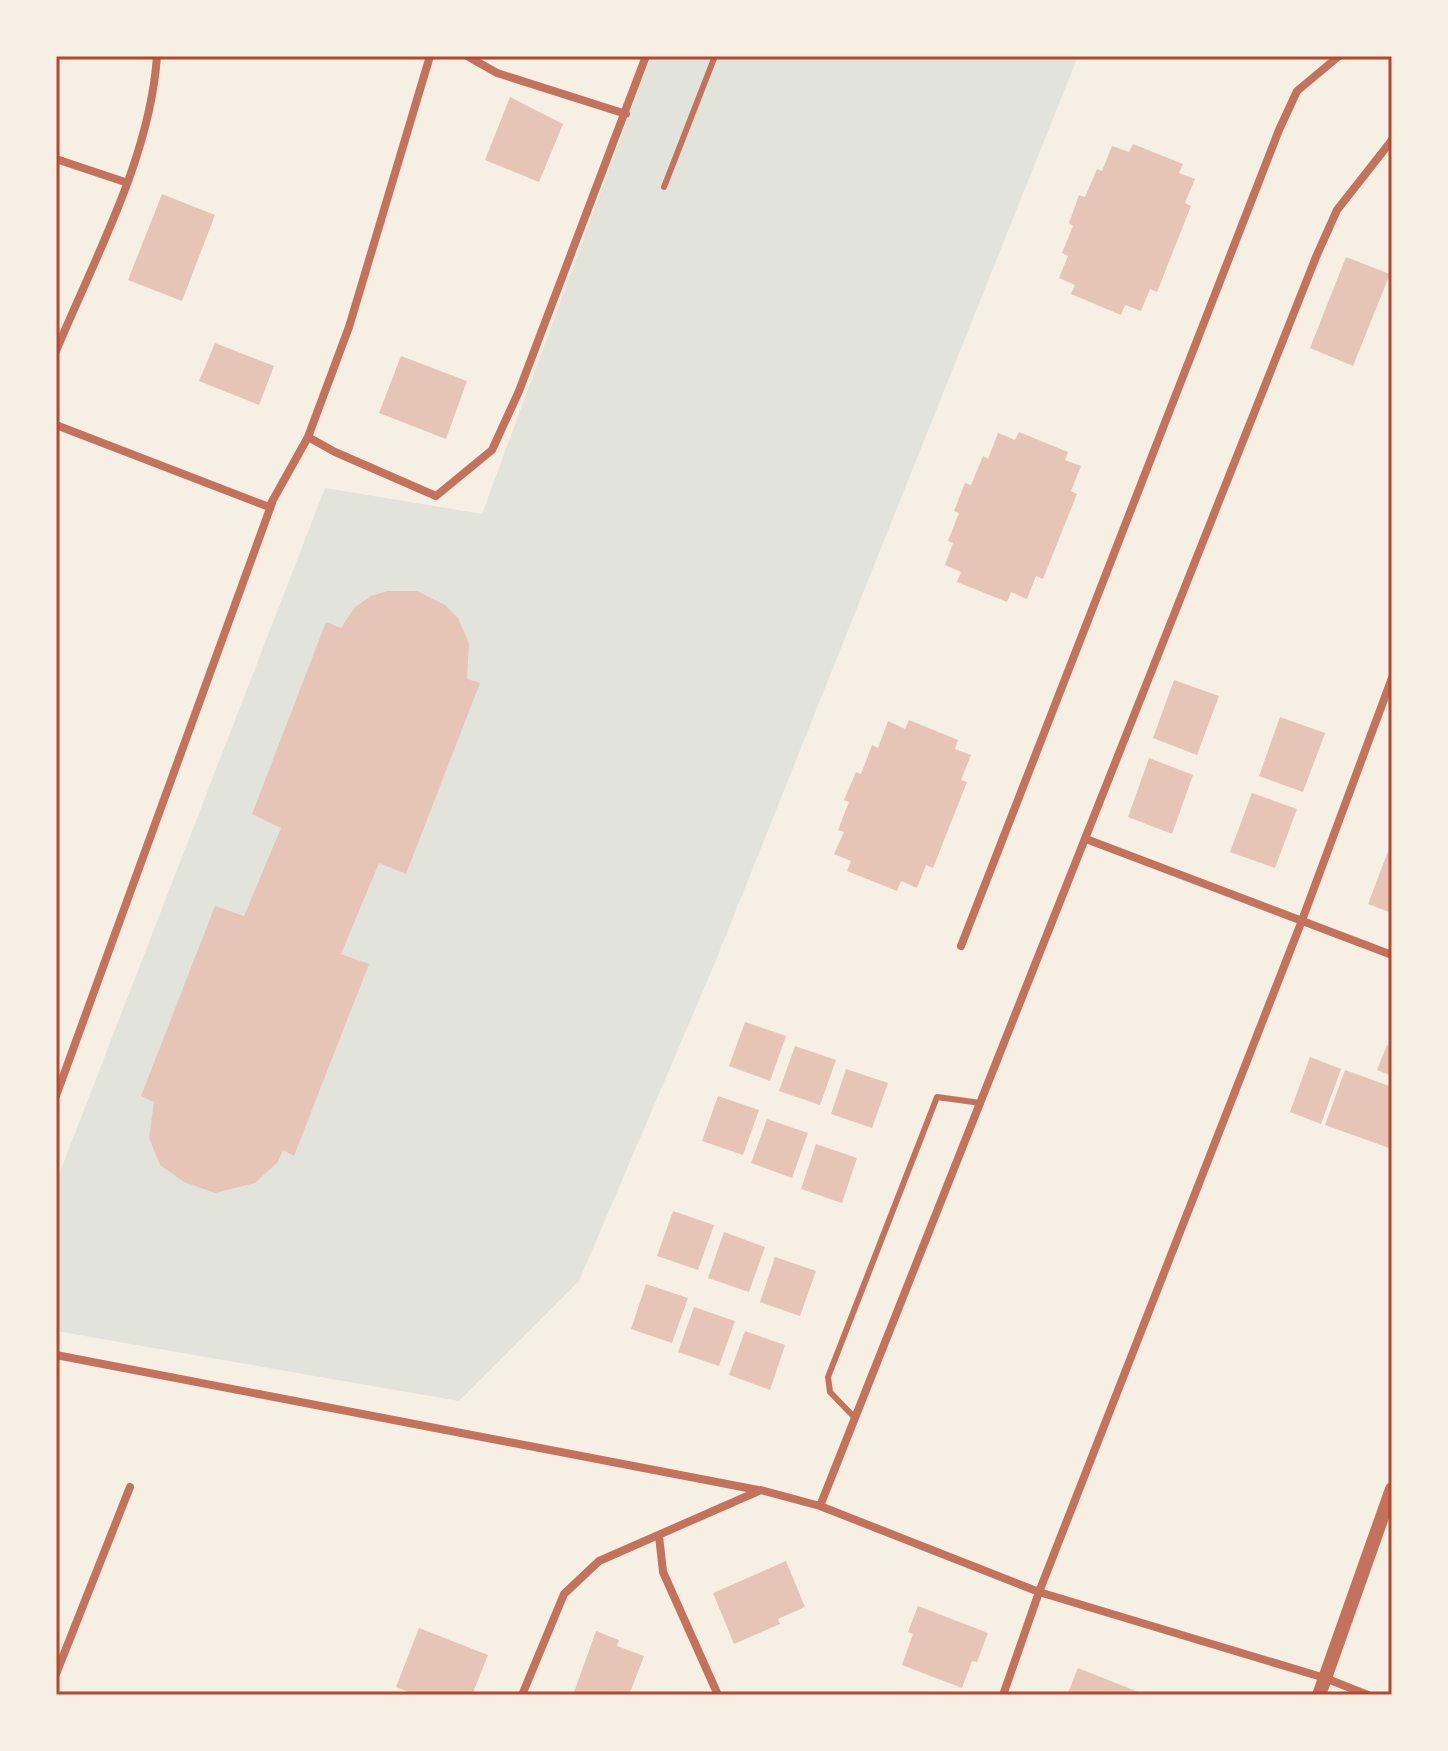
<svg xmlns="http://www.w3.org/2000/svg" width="1448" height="1751" font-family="Lora,serif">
	<rect width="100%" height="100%" fill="#f6efe4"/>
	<path fill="#e2e4dc" d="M 651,56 L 1078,56 L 714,965 L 579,1281 L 459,1401 L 56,1331 L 56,1182 L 325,488 L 482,514 Z"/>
	<path fill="#e6c5b7" d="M 510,97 L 563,124 L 539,182 L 485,160 Z
		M 1133,144 L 1183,164 L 1179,173 L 1195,179 L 1185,203 L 1191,206 L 1157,292 L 1150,289 L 1141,311 L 1125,305 L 1121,315 L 1071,294 L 1075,285 L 1059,278 L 1068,256 L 1062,253 L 1073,226 L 1069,223 L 1079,195 L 1085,197 L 1097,169 L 1102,171 L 1112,146 L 1129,152 Z
		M 162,194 L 215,215 L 182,301 L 128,280 Z
		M 1346,257 L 1390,274 L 1353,366 L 1310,348 Z
		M 215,343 L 274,366 L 259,405 L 199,381 Z
		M 401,356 L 467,381 L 446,439 L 379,413 Z
		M 1019,432 L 1068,452 L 1065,460 L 1081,466 L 1071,491 L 1077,494 L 1043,579 L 1036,576 L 1027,599 L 1011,592 L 1007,602 L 957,582 L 961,572 L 945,565 L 953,543 L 948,541 L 959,513 L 954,511 L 965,483 L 971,485 L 983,456 L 988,459 L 998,433 L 1015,440 Z
		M 387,591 L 417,591 L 445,605 L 458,618 L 469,643 L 467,679 L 480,683 L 406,874 L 379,863 L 341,954 L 369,964 L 294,1156 L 283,1150 L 278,1162 L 255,1183 L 215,1193 L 184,1182 L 160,1165 L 149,1138 L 154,1102 L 141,1096 L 215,906 L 244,916 L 281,828 L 252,814 L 326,622 L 341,628 L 355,607 L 371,596 Z
		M 1174,680 L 1219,696 L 1197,755 L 1153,738 Z
		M 1280,717 L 1325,733 L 1303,792 L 1259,776 Z
		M 909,720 L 958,740 L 955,749 L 971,755 L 961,780 L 967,782 L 933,868 L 926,865 L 917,888 L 901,881 L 897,891 L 847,871 L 851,861 L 834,854 L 844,832 L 838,830 L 849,802 L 844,800 L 856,772 L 861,774 L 872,745 L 878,748 L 888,721 L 905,729 Z
		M 1149,758 L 1193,775 L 1172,834 L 1128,817 Z
		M 1252,793 L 1297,809 L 1275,868 L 1230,852 Z
		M 1392,841 L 1392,913 L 1368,904 Z
		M 745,1022 L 786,1036 L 770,1081 L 729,1066 Z
		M 1387,1045 L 1392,1047 L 1392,1076 L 1377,1070 Z
		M 795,1046 L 836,1060 L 820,1105 L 779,1091 Z
		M 1310,1057 L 1341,1069 L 1321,1124 L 1290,1112 Z
		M 846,1069 L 888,1083 L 872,1128 L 831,1114 Z
		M 1345,1070 L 1392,1087 L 1392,1149 L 1325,1125 Z
		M 718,1096 L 759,1110 L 743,1155 L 702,1141 Z
		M 767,1119 L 808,1133 L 792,1178 L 751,1163 Z
		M 816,1144 L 857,1158 L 842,1203 L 801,1189 Z
		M 673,1211 L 714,1225 L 698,1270 L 657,1256 Z
		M 724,1232 L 765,1247 L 749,1292 L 708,1278 Z
		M 775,1257 L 816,1271 L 800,1316 L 760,1302 Z
		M 646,1284 L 688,1298 L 672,1343 L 631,1329 Z
		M 694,1307 L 735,1321 L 719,1366 L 678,1352 Z
		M 745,1331 L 785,1345 L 770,1390 L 729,1375 Z
		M 786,1561 L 805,1607 L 778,1619 L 780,1624 L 734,1644 L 713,1593 Z
		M 918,1606 L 988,1633 L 977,1662 L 972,1661 L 962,1688 L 902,1665 L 913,1634 L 908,1632 Z
		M 419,1628 L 488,1655 L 472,1695 L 416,1695 L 396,1687 Z
		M 596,1631 L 619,1640 L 617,1646 L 644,1656 L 629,1695 L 573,1695 Z
		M 1078,1668 L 1146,1695 L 1067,1695 Z"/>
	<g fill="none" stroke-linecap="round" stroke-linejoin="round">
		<path stroke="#c5725c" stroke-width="6" d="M 664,187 L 715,56
			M 855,1418 L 830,1392 L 828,1377 L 937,1097 L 981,1103"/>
		<path stroke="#c5725c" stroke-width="8" d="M 430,56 L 349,327 L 308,437 L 335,452 L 436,496 L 492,450 L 519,391 L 646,56
			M 467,56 L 497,73 L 626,114
			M 56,159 L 125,182
			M 56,351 C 95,257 150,158 157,56
			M 56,425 L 269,507 L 308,437
			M 1086,839 L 1392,955
			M 961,946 L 1279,130 L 1297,91 L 1339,56
			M 56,1096 L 272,503
			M 56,1355 L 758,1490
			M 820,1506 L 1316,257 L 1337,210 L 1392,140
			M 659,1536 L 663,1572 L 718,1695
			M 56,1674 L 130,1487
			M 522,1695 L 564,1594 L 599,1561 L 761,1490 L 820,1506 L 1039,1592 L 1325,1678 L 1368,1695
			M 1003,1695 L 1039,1592 L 1301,923 L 1392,678"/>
		<path stroke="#c5725c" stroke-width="14" d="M 1319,1695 L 1392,1489"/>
	</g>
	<rect width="1448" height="1751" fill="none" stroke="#f6efe4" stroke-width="116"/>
	<rect x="58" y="58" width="1332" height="1635" fill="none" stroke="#b5482f" stroke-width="3"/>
</svg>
